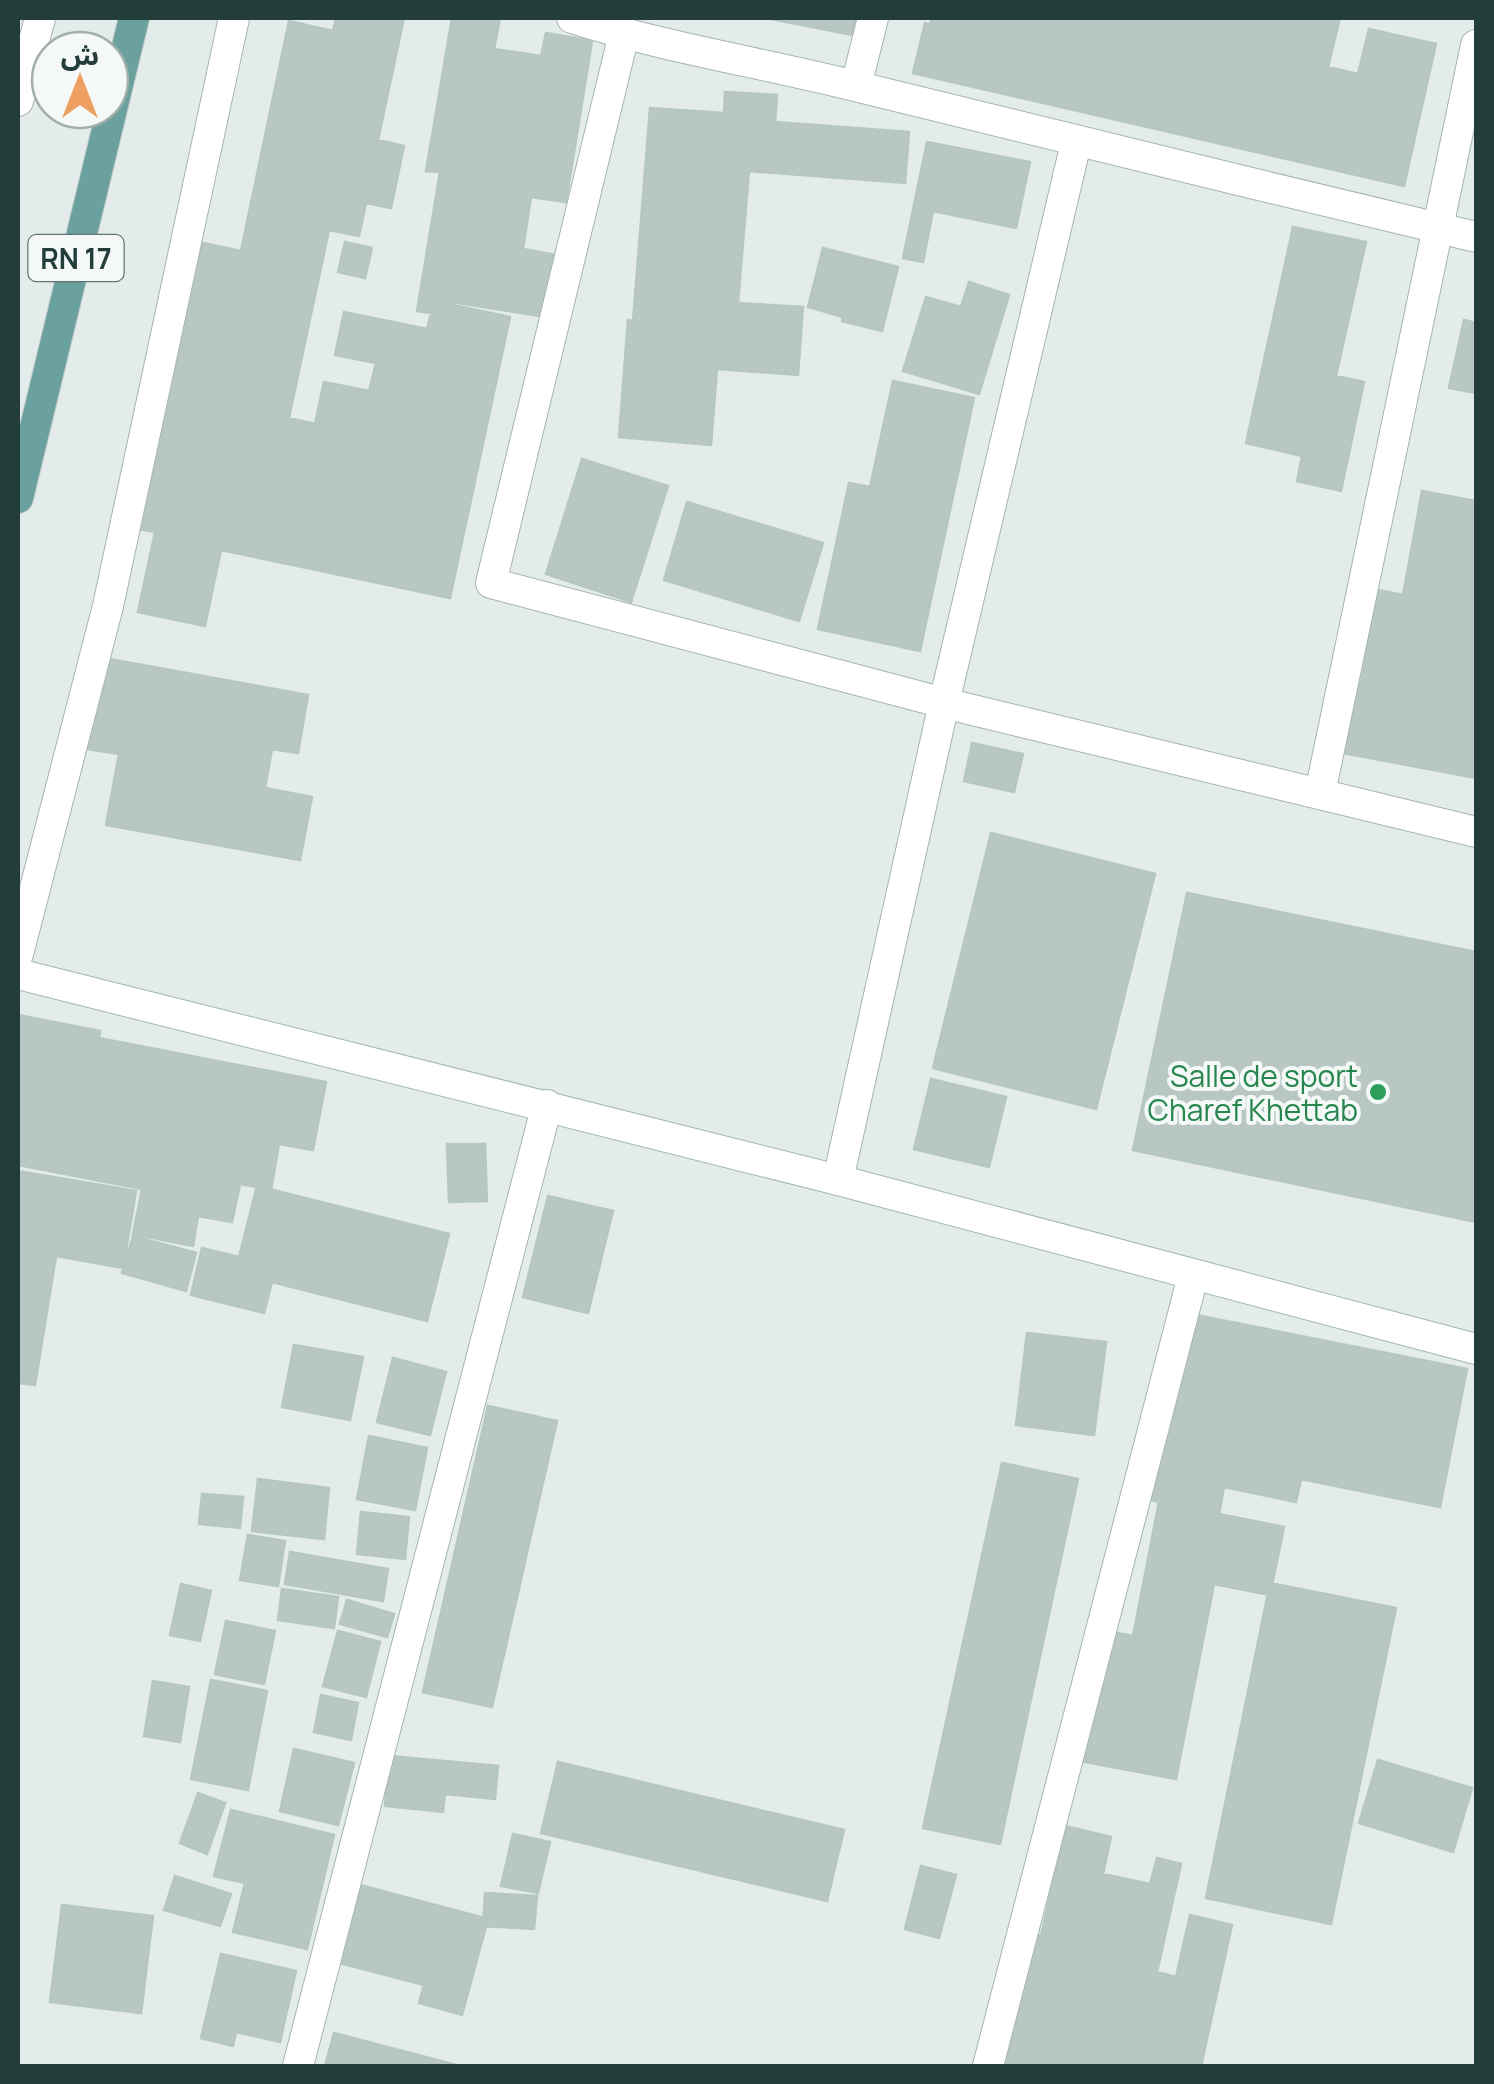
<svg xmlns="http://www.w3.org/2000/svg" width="1494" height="2084" font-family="Manrope,'Noto Sans Arabic',sans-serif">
	<rect width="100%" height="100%" fill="#e3ecea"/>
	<path fill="#b9c7c4" stroke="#b6c6c2" stroke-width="2.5" d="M 336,18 L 404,18 L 378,140 L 404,146 L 391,208 L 366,203 L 359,236 L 329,230 L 289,418 L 315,424 L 324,382 L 369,391 L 376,363 L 335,355 L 344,312 L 427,329 L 434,301 L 510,317 L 450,598 L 221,550 L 205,626 L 138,612 L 155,532 L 137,529 L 198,242 L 241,251 L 289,21 L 333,31 Z
		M 452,18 L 500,18 L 494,49 L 541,56 L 546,33 L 592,41 L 566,202 L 531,197 L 523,249 L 562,256 L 552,318 L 439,300 L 437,314 L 417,311 L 440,172 L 426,171 Z
		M 766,18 L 856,18 L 853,35 Z
		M 932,18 L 1340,18 L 1328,67 L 1358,74 L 1369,29 L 1436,44 L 1404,186 L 913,73 L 925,23 L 930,25 Z
		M 725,92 L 777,95 L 775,122 L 909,132 L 905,183 L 749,171 L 738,303 L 803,307 L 798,375 L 717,369 L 711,445 L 619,437 L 628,320 L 633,321 L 650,108 L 724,113 Z
		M 927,142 L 1030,162 L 1016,228 L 933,211 L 923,262 L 903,258 Z
		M 1293,227 L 1366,242 L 1336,376 L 1364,382 L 1341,491 L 1297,481 L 1302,456 L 1246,443 Z
		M 345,242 L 372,248 L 365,278 L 338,272 Z
		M 823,248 L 898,267 L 882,331 L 842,321 L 843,317 L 808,307 Z
		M 969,282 L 1009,295 L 979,394 L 903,371 L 926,297 L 961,307 Z
		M 1464,320 L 1476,323 L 1476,393 L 1449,388 Z
		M 893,381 L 974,398 L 920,651 L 818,629 L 849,483 L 870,487 Z
		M 582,459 L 668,486 L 631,602 L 546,574 Z
		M 1422,491 L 1476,501 L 1476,778 L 1332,751 L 1345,680 L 1361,683 L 1378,590 L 1403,595 Z
		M 687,502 L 823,543 L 799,621 L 664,580 Z
		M 104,658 L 308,695 L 298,753 L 272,749 L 265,788 L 312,797 L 300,860 L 106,825 L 119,754 L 87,749 Z
		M 972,743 L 1023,754 L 1014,792 L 964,781 Z
		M 991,833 L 1155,874 L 1096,1109 L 933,1068 Z
		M 1187,893 L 1476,952 L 1476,1222 L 1133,1150 Z
		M 18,1015 L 100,1031 L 99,1038 L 326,1082 L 313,1150 L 279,1144 L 271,1190 L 240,1184 L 232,1222 L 198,1216 L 193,1246 L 133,1234 L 142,1189 L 18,1165 Z
		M 931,1079 L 1006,1097 L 989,1167 L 914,1149 Z
		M 447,1144 L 485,1144 L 487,1201 L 449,1202 Z
		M 18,1171 L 136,1191 L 123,1268 L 56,1256 L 35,1385 L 18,1383 Z
		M 257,1186 L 449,1234 L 427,1321 L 272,1282 L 264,1313 L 191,1295 L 202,1248 L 239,1257 Z
		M 548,1196 L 613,1211 L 588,1313 L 523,1297 Z
		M 133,1236 L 196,1253 L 186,1291 L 122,1273 Z
		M 1191,1314 L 1467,1369 L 1440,1507 L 1301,1479 L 1296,1502 L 1224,1487 L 1219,1514 L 1284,1527 L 1270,1595 L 1214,1584 L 1176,1779 L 1075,1760 L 1101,1630 L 1133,1636 L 1159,1502 L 1140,1497 Z
		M 1027,1333 L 1106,1342 L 1094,1435 L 1016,1425 Z
		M 294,1345 L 363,1357 L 350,1420 L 282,1407 Z
		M 393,1358 L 446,1372 L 430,1435 L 377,1422 Z
		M 488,1406 L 557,1421 L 492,1707 L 423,1692 Z
		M 369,1436 L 427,1448 L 415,1510 L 357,1499 Z
		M 1002,1463 L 1078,1479 L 1000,1844 L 923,1828 Z
		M 258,1479 L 329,1488 L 324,1539 L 252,1531 Z
		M 202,1494 L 243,1497 L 240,1528 L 199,1524 Z
		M 361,1512 L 409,1517 L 405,1559 L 357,1554 Z
		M 248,1535 L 285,1541 L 278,1586 L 240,1580 Z
		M 290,1552 L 388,1569 L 383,1601 L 285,1584 Z
		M 1270,1583 L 1396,1608 L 1331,1924 L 1206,1898 Z
		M 181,1584 L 211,1591 L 200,1641 L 170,1635 Z
		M 282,1589 L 338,1597 L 334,1628 L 278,1620 Z
		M 347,1600 L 394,1614 L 387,1637 L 340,1624 Z
		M 226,1621 L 275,1631 L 264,1684 L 215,1674 Z
		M 338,1631 L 380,1642 L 366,1697 L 323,1686 Z
		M 211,1680 L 267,1691 L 248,1790 L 191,1779 Z
		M 153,1681 L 189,1687 L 180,1742 L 144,1736 Z
		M 321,1695 L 358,1703 L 351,1740 L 314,1732 Z
		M 294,1749 L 354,1763 L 338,1825 L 280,1811 Z
		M 389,1756 L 498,1766 L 495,1799 L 445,1794 L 443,1812 L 385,1806 Z
		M 1378,1760 L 1472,1788 L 1453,1852 L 1359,1823 Z
		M 558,1762 L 844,1830 L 827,1901 L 541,1833 Z
		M 198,1793 L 225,1803 L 207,1854 L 180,1843 Z
		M 231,1810 L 334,1835 L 307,1949 L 233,1932 L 245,1883 L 214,1876 Z
		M 1065,1826 L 1111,1837 L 1103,1874 L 1150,1884 L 1157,1858 L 1181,1864 L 1157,1972 L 1176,1977 L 1190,1915 L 1232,1925 L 1201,2066 L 1001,2066 L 1031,1933 L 1041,1936 Z
		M 513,1834 L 550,1842 L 538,1893 L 501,1886 Z
		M 921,1866 L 956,1875 L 939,1938 L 905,1929 Z
		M 175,1876 L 231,1894 L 220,1926 L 164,1910 Z
		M 356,1884 L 488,1919 L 462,2015 L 419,2003 L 424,1985 L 336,1962 Z
		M 485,1893 L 537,1896 L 534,1929 L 483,1926 Z
		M 62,1905 L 153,1916 L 141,2013 L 50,2002 Z
		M 221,1954 L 296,1971 L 280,2042 L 236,2032 L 233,2046 L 201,2038 Z
		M 334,2033 L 460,2066 L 325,2066 Z"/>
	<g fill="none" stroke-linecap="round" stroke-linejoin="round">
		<g stroke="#a6b4b2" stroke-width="32">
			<path id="minor" d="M 572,18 C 666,48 764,63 859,87 C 1065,138 1270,188 1476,237
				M 624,34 L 491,583 L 944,703 L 1476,832
				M 856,86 L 873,18
				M 18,101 L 40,18
				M 1320,793 L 1476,45
				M 18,954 L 108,606 L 234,18
				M 838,1180 L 944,703 L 1076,143
				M 298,2066 L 547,1105
				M 988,2066 L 1193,1276"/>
		</g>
		<g stroke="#a2b8b4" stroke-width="32">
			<path id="secondary" d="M 18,974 L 838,1180 L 1476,1349"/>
		</g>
		<g stroke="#c1c9c8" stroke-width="32">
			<path id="primary" d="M 18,498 L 134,18"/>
		</g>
		<use href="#minor" stroke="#fff" stroke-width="30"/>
		<use href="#secondary" stroke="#fff" stroke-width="30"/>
		<use href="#primary" stroke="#6aa09d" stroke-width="30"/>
	</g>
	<circle fill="#2e9e5b" stroke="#f4f9f7" stroke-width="4" cx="1378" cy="1092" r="10"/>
	<g text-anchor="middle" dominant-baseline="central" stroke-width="8" stroke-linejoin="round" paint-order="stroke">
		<rect fill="#f4f9f7" stroke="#627573" stroke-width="2.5" x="28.5" y="235" width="95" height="46" rx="8"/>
		<g font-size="28" font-weight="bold" fill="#233d3b">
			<text x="76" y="258">RN 17</text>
		</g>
		<g font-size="30" fill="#27864d" stroke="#f4f9f7" text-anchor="end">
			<text x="1358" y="1075">Salle de sport<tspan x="1358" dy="34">Charef Khettab</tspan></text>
		</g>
	</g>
	<rect width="1494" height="2084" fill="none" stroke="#233d3b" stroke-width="40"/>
	<g transform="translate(80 80)"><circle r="48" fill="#f4f9f7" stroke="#a0aeac" stroke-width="2.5"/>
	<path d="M0-8L18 38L0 25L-18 38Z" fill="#ec9f61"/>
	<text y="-15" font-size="28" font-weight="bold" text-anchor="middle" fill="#233d3b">ش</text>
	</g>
</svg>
